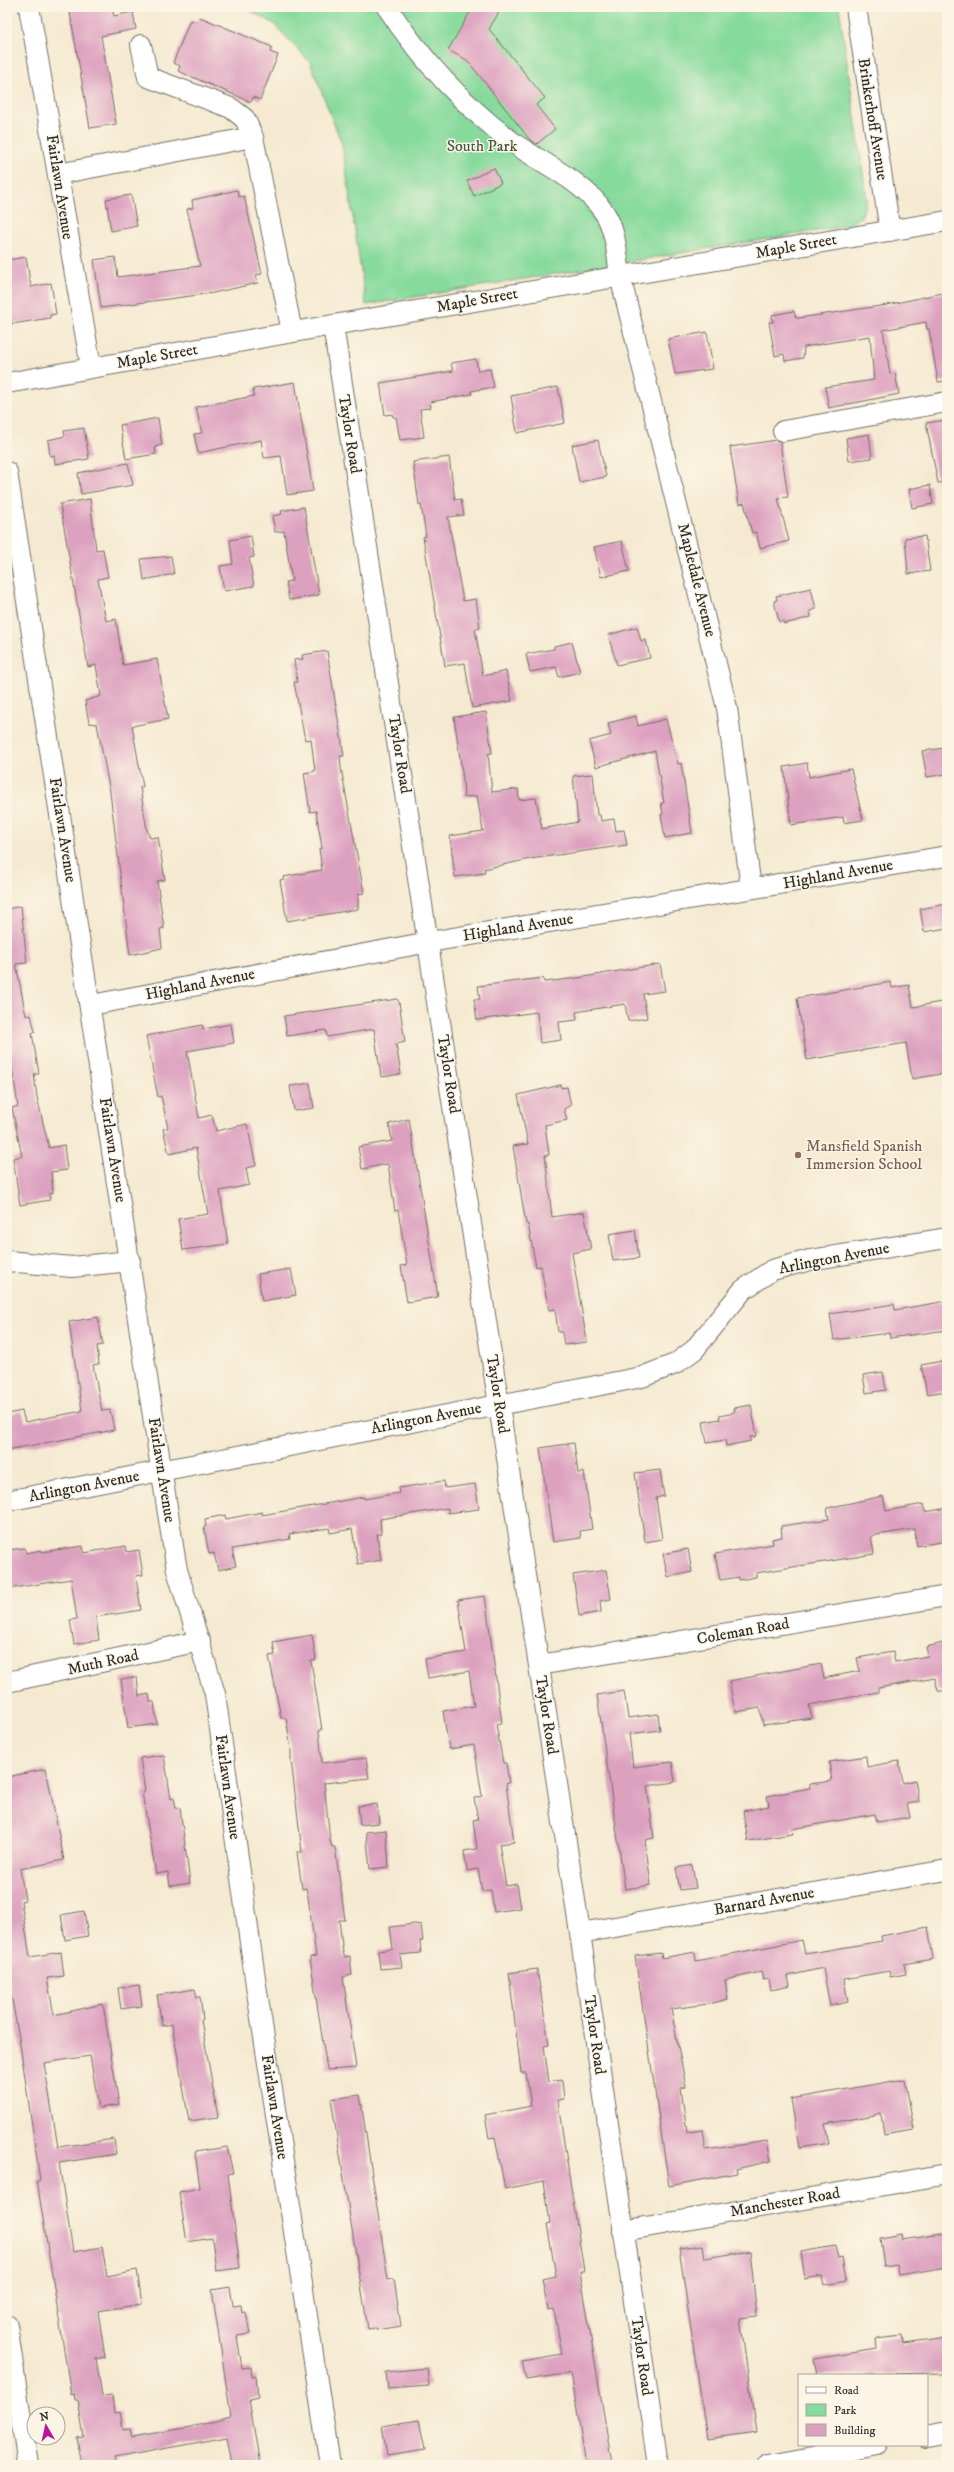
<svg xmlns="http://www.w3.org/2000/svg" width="954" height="2472" font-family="'IM FELL DW Pica',serif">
	<rect width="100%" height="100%" fill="#fcf5e5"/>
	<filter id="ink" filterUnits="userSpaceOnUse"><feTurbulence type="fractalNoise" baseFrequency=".025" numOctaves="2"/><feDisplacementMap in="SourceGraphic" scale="8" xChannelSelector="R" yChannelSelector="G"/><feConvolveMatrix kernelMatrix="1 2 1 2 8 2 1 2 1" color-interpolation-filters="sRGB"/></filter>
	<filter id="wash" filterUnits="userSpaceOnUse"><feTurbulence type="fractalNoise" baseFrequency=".012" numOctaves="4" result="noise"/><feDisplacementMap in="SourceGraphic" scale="16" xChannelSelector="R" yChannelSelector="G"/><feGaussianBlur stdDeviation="0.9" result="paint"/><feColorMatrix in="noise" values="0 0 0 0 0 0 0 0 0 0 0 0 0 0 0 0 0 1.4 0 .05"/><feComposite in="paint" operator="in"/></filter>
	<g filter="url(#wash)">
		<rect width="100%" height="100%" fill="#f5ead1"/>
		<path fill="#86da9c" stroke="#588264" d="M 243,7 L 839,7 L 867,200 L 861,217 L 846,226 L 366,305 L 342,144 L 310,62 L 273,23 Z"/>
		<g id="blocks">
			<path fill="#dda1c0" d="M 69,7 L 112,7 L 114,16 L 133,12 L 136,29 L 101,36 L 116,124 L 90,128 Z
				M 473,7 L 502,7 L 489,29 L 545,98 L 536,105 L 555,129 L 537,144 L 530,140 L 467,60 L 448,50 Z
				M 200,17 L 272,47 L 270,52 L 278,55 L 260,100 L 253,97 L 251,102 L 178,71 L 180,66 L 173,63 L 190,20 L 197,22 Z
				M 494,168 L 501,183 L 474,196 L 467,181 Z
				M 237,190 L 239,197 L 244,196 L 262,274 L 256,275 L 258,283 L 213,293 L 101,308 L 94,260 L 115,257 L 118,277 L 200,266 L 187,209 L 193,208 L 192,200 Z
				M 131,195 L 137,226 L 111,231 L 106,199 Z
				M 26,257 L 31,287 L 51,283 L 56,314 L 50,315 L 50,318 L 12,324 L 11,321 L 7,322 L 7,291 L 10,290 L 7,260 Z
				M 947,292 L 947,381 L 938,382 L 929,329 L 927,329 L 926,322 L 883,330 L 890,374 L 895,373 L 899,394 L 829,408 L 825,387 L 874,380 L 870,336 L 804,347 L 803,358 L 785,361 L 784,354 L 775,356 L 769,322 L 773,322 L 772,315 L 794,311 L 796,318 L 799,318 L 887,305 Z
				M 707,332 L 713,369 L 675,374 L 668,339 Z
				M 476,359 L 478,371 L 490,369 L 494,387 L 471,391 L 472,394 L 430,402 L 431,408 L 420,409 L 424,437 L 400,440 L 396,417 L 393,417 L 392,414 L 385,415 L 380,383 L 453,371 L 451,363 Z
				M 295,382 L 313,491 L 287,495 L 281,456 L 264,458 L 261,440 L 198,453 L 194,434 L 202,433 L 196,407 L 254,396 L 253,389 Z
				M 558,387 L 565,423 L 517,433 L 511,396 Z
				M 158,418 L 162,445 L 155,447 L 156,454 L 126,459 L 120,425 Z
				M 947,420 L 947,482 L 938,483 L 926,423 Z
				M 84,428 L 89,459 L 55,464 L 54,455 L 50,456 L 48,440 L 65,436 L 64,431 Z
				M 869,434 L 872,458 L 849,461 L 846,438 Z
				M 598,440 L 606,477 L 579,482 L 572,445 Z
				M 777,440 L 780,442 L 788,497 L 778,498 L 789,541 L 760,548 L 756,532 L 752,533 L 744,503 L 739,504 L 730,447 Z
				M 449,457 L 455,500 L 461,499 L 464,515 L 448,517 L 463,601 L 476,599 L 480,628 L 475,629 L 483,676 L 506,671 L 512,701 L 472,708 L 465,663 L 445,666 L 423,537 L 426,536 L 421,505 L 419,505 L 413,462 Z
				M 128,463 L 133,485 L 81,494 L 78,473 Z
				M 930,485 L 933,504 L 912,508 L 909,489 Z
				M 90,499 L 96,550 L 103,549 L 108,577 L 98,579 L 106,621 L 116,619 L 123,665 L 157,659 L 168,719 L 132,726 L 143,787 L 140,787 L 147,830 L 150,838 L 158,837 L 165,880 L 157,881 L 164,928 L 160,929 L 162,948 L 130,955 L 110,792 L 97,724 L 89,723 L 85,701 L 101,696 L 96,665 L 88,667 L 60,504 Z
				M 304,507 L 319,595 L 289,600 L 286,582 L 292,581 L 284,531 L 275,532 L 272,516 L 282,514 L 281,511 Z
				M 251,536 L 254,557 L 249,558 L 254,586 L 224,591 L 220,566 L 233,564 L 230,540 Z
				M 925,536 L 930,571 L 908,574 L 905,538 Z
				M 622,541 L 629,571 L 601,577 L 594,547 Z
				M 171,556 L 174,574 L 144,580 L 141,559 Z
				M 811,588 L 816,609 L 810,611 L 811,617 L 784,624 L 783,621 L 779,622 L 774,601 L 777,600 L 776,596 Z
				M 637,627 L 641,641 L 646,640 L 650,658 L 617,665 L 608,635 Z
				M 572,642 L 580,672 L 559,677 L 556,667 L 530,672 L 526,654 L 554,649 L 554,646 Z
				M 327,651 L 344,756 L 340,756 L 341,768 L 364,893 L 358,894 L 358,909 L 287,921 L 280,880 L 284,879 L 283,877 L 322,870 L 319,849 L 322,848 L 316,811 L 310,812 L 304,773 L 315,771 L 311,739 L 305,740 L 294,682 L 297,682 L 294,660 L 303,659 L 302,655 Z
				M 486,712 L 492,753 L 488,754 L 492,792 L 518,789 L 519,800 L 536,798 L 542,829 L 578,822 L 573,776 L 593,774 L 597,815 L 600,815 L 601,821 L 614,819 L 616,831 L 624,830 L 627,845 L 530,859 L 484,869 L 485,873 L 455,877 L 450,836 L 483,831 L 477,796 L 464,797 L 463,779 L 454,717 Z
				M 636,716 L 638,726 L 666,719 L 678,764 L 681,763 L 692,833 L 665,838 L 661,815 L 663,814 L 661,803 L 664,803 L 655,751 L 596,767 L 589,741 L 611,735 L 608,723 Z
				M 945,748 L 947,774 L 927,777 L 922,751 Z
				M 807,763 L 809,777 L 851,769 L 863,820 L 844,823 L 843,817 L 791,825 L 784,767 Z
				M 947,904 L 947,928 L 924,932 L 920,909 Z
				M 21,906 L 27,963 L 16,964 L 26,1016 L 31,1015 L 35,1032 L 32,1033 L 39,1074 L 34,1074 L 37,1097 L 49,1148 L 64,1145 L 67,1170 L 51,1172 L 53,1193 L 49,1194 L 50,1200 L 20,1205 L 13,1158 L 22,1156 L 12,1108 L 18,1106 L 11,1060 L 7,1060 L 7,909 Z
				M 660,964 L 665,991 L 643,994 L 647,1018 L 628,1021 L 625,1004 L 576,1012 L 577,1020 L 559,1022 L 561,1040 L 540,1043 L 537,1012 L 477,1020 L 474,999 L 480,999 L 478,986 L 543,978 L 544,982 L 578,978 Z
				M 891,982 L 892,988 L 909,985 L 913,1007 L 947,1001 L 947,1073 L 912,1079 L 906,1043 L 807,1060 L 797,998 Z
				M 397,999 L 399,1002 L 405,1042 L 396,1044 L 401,1074 L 381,1077 L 374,1029 L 327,1037 L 326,1030 L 287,1036 L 284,1016 Z
				M 231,1024 L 234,1043 L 187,1051 L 199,1118 L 212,1115 L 216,1131 L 247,1124 L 256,1166 L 246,1168 L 249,1185 L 220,1191 L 228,1244 L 183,1250 L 178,1219 L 208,1214 L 196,1148 L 169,1154 L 163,1129 L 168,1128 L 161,1096 L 158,1097 L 146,1036 L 202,1025 L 203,1029 Z
				M 310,1083 L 314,1108 L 294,1111 L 290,1086 Z
				M 561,1085 L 561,1088 L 567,1087 L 571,1105 L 564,1109 L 567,1120 L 545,1125 L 549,1155 L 545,1155 L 552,1217 L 584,1212 L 591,1249 L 572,1253 L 587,1342 L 564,1345 L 562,1332 L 558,1332 L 555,1309 L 549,1310 L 547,1302 L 541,1266 L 536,1267 L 528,1224 L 526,1224 L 513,1146 L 528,1144 L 518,1095 Z
				M 409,1119 L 438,1297 L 407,1302 L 401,1266 L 407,1265 L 398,1210 L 395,1211 L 388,1164 L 362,1169 L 358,1147 L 392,1141 L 389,1124 Z
				M 635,1230 L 639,1258 L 613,1261 L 609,1234 Z
				M 291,1269 L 296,1295 L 262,1301 L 258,1274 Z
				M 947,1301 L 947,1330 L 890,1338 L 889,1333 L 834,1340 L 830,1314 L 894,1304 L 895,1310 Z
				M 98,1317 L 103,1345 L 97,1346 L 99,1364 L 93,1365 L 102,1411 L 110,1410 L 114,1430 L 7,1450 L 7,1414 L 22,1411 L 25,1422 L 82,1411 L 69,1322 Z
				M 947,1360 L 947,1391 L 927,1394 L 921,1365 Z
				M 883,1372 L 886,1390 L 866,1393 L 863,1375 Z
				M 751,1405 L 757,1436 L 750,1437 L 751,1441 L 726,1446 L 725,1440 L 707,1443 L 703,1422 L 720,1419 L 719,1416 L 730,1414 L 735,1411 L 734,1408 Z
				M 574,1443 L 578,1473 L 584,1472 L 592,1529 L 580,1531 L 581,1538 L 553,1542 L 540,1448 Z
				M 660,1470 L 664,1496 L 656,1498 L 662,1539 L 645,1542 L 635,1473 Z
				M 444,1481 L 445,1488 L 475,1484 L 479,1509 L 448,1513 L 448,1508 L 380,1519 L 381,1534 L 377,1534 L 381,1560 L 358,1564 L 352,1529 L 330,1533 L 329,1528 L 289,1534 L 290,1539 L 232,1549 L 236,1566 L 218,1570 L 214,1553 L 209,1554 L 204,1527 L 206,1526 L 205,1519 L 225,1515 L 226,1519 L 262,1512 L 262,1515 L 364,1497 L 364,1499 L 399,1493 L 398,1488 Z
				M 883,1496 L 886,1511 L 923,1504 L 925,1512 L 947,1508 L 947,1541 L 917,1546 L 914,1529 L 871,1536 L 874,1554 L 756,1573 L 756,1577 L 739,1580 L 739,1577 L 720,1580 L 715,1554 L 773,1544 L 772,1539 L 782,1537 L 781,1526 L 829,1519 L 827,1508 Z
				M 83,1546 L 84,1553 L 126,1546 L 127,1552 L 139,1550 L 143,1575 L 136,1576 L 141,1610 L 96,1617 L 99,1640 L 74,1644 L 70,1620 L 77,1619 L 71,1579 L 7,1589 L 7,1550 L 24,1548 L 26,1553 L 42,1550 L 42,1552 Z
				M 688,1549 L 692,1572 L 668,1577 L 663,1554 Z
				M 606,1570 L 611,1599 L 600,1601 L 601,1612 L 579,1616 L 573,1575 Z
				M 485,1596 L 502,1723 L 496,1724 L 503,1763 L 506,1763 L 509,1783 L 506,1784 L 514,1842 L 499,1844 L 506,1886 L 517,1884 L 521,1908 L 494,1912 L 491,1890 L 482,1891 L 478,1869 L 467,1871 L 464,1851 L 477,1849 L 473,1820 L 478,1819 L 474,1798 L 482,1796 L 474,1745 L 449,1749 L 443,1711 L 474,1706 L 469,1671 L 428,1678 L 425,1659 L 466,1652 L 458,1600 Z
				M 312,1635 L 316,1660 L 311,1661 L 322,1730 L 319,1731 L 322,1763 L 366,1758 L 369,1778 L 324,1783 L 330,1840 L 332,1847 L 335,1847 L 345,1920 L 339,1920 L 343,1953 L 345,1957 L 350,1956 L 352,1975 L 343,1977 L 356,2068 L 327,2070 L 310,1957 L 316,1956 L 308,1897 L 306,1888 L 302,1889 L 297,1852 L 302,1852 L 291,1760 L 291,1750 L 286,1718 L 281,1718 L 269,1656 L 275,1655 L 273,1642 Z
				M 947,1642 L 947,1691 L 938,1691 L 935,1678 L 878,1688 L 878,1692 L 809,1705 L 812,1718 L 763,1725 L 760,1708 L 736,1712 L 734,1706 L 729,1681 L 821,1664 L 824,1678 L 860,1671 L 857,1658 L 893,1652 L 895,1662 L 928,1656 L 926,1647 Z
				M 137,1677 L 139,1696 L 149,1694 L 150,1702 L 154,1702 L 157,1724 L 128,1728 L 121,1679 Z
				M 624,1691 L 628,1718 L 658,1714 L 660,1730 L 629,1734 L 633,1767 L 672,1762 L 675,1782 L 647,1786 L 654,1838 L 645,1840 L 651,1885 L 625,1889 L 597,1695 Z
				M 164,1755 L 171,1799 L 174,1798 L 176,1808 L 180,1808 L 190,1883 L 170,1886 L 168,1872 L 156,1874 L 142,1792 L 145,1791 L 140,1758 Z
				M 866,1756 L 867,1767 L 899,1761 L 903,1783 L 915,1780 L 919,1802 L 907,1804 L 910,1817 L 877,1822 L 875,1814 L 792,1829 L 793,1834 L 748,1841 L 743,1811 L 769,1806 L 767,1796 L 810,1788 L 810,1784 L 832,1781 L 829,1762 Z
				M 46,1769 L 64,1860 L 20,1869 L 25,1900 L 21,1901 L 30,1957 L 61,1952 L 64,1976 L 47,1978 L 54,2015 L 103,2004 L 119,2105 L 99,2108 L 90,2056 L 44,2063 L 58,2147 L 114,2139 L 116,2154 L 59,2163 L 73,2252 L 102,2247 L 107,2276 L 137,2270 L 142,2304 L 98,2311 L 105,2357 L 96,2359 L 102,2396 L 112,2395 L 114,2413 L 120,2412 L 123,2430 L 130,2429 L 132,2437 L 191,2427 L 231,2417 L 212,2290 L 230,2287 L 233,2306 L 241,2305 L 242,2313 L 246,2312 L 250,2334 L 237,2336 L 242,2368 L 251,2367 L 252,2377 L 256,2376 L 258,2397 L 249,2399 L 260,2465 L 232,2465 L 227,2437 L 114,2458 L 116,2465 L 82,2465 L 77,2438 L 84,2437 L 78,2400 L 75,2400 L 74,2393 L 71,2394 L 37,2181 L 40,2180 L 20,2044 L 7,1972 L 7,1777 Z
				M 377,1804 L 379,1823 L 360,1825 L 358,1806 Z
				M 386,1830 L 389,1867 L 370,1869 L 366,1832 Z
				M 692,1865 L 696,1888 L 680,1890 L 676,1868 Z
				M 84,1911 L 88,1936 L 65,1940 L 61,1915 Z
				M 414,1924 L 421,1925 L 423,1941 L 420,1941 L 421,1953 L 400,1955 L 402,1967 L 380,1969 L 378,1951 L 393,1949 L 390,1927 Z
				M 928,1927 L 933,1959 L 904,1964 L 906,1974 L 890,1977 L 889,1971 L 844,1979 L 848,2002 L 830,2006 L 823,1968 L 788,1976 L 790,1986 L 771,1990 L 769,1979 L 763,1980 L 761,1972 L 725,1980 L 728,1999 L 708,2004 L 671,2009 L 686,2087 L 681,2088 L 687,2132 L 703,2130 L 706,2150 L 767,2141 L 771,2161 L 736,2169 L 737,2173 L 669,2186 L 635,1956 L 661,1953 L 662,1958 L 695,1952 L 696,1961 L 802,1940 L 805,1954 L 882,1941 L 881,1936 Z
				M 537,1969 L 549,2045 L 544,2046 L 549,2082 L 562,2080 L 564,2099 L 558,2100 L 559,2110 L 584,2271 L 580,2271 L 612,2465 L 586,2465 L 571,2373 L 526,2380 L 522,2361 L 562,2354 L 554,2309 L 548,2310 L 542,2279 L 556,2276 L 547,2224 L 550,2223 L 544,2181 L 505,2189 L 495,2137 L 489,2138 L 485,2115 L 531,2106 L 526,2073 L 521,2073 L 509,1973 Z
				M 139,1985 L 142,2006 L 121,2009 L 118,1988 Z
				M 195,1989 L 197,1997 L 200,1997 L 203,2019 L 201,2020 L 218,2117 L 189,2121 L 172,2024 L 162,2026 L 157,1995 Z
				M 905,2079 L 914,2129 L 884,2134 L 881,2114 L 825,2124 L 829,2143 L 799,2148 L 791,2099 Z
				M 360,2095 L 388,2280 L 394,2279 L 401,2326 L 376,2330 L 376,2328 L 368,2329 L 331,2099 Z
				M 227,2147 L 233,2173 L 228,2174 L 240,2268 L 216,2271 L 212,2238 L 187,2242 L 179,2192 L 200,2188 L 195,2152 Z
				M 947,2233 L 947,2267 L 899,2275 L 897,2265 L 884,2267 L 880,2238 L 901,2234 L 902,2240 Z
				M 703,2245 L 705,2258 L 750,2251 L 757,2316 L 740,2318 L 756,2432 L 707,2439 L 679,2248 Z
				M 835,2246 L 838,2259 L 842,2258 L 846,2281 L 824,2285 L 822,2276 L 805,2279 L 801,2252 Z
				M 902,2336 L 903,2344 L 947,2338 L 947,2373 L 817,2375 L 814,2359 L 877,2349 L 876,2339 Z
				M 427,2368 L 429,2386 L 388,2389 L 386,2372 Z
				M 419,2420 L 425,2450 L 387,2456 L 382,2426 Z"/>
		</g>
	</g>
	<g filter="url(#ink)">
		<use href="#blocks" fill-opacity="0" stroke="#726e65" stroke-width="1"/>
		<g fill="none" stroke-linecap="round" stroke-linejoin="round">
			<g stroke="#726e65" stroke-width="22">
				<path id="minor" d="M 29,7 L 91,367
					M 387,7 C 421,59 465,107 515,144 C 545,165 583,181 604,212 C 616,230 617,255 620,276 L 727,708 L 751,888
					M 856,7 L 890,231
					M 141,45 L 148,77 L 231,108 L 245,119 L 253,137 L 292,332
					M 58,174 L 253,137
					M 333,325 L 580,1933 L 658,2465
					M 7,383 L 333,325 L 947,221
					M 783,431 L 947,402
					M 7,472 L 174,1552 L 177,1570 L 215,1694 L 257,1992 L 330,2465
					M 91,1005 L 429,942 L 947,856
					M 7,1261 L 72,1267 L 130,1261
					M 7,1501 L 642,1377 L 675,1364 L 694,1350 L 743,1290 L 772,1270 L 810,1260 L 947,1238
					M 539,1665 L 947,1596
					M 7,1682 L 200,1641
					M 580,1933 L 947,1870
					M 623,2231 L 947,2174
					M 7,2325 L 28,2465
					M 927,2436 L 947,2432
					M 769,2465 L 877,2445"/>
			</g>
			<use href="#minor" stroke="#fff" stroke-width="20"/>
		</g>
	</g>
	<circle fill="#8d6e63" stroke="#fcf5e5" stroke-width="1.5" cx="798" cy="1155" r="4"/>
	<g text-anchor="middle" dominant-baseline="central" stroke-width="3" stroke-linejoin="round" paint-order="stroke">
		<g font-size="16" fill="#2b2b2b" stroke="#fcf5e5">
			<text transform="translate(873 119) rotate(81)">Brinkerhoff Avenue</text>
			<text transform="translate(60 187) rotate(81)">Fairlawn Avenue</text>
			<text transform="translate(796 246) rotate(-10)">Maple Street</text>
			<text transform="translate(477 300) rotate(-10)">Maple Street</text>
			<text transform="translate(157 356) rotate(-10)">Maple Street</text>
			<text transform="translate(350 434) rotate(81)">Taylor Road</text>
			<text transform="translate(697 580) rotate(76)">Mapledale Avenue</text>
			<text transform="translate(400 754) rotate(81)">Taylor Road</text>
			<text transform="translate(63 830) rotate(81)">Fairlawn Avenue</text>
			<text transform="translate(838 874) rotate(-10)">Highland Avenue</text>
			<text transform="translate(518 927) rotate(-9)">Highland Avenue</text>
			<text transform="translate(200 984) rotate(-11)">Highland Avenue</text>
			<text transform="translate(449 1074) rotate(81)">Taylor Road</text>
			<text transform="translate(113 1150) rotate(81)">Fairlawn Avenue</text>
			<text transform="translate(834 1258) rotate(-11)">Arlington Avenue</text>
			<text transform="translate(498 1394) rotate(81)">Taylor Road</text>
			<text transform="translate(426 1418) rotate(-11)">Arlington Avenue</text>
			<text transform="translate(162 1470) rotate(81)">Fairlawn Avenue</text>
			<text transform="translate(84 1486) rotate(-11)">Arlington Avenue</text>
			<text transform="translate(743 1631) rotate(-10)">Coleman Road</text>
			<text transform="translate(103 1662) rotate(-12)">Muth Road</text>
			<text transform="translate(547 1715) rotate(81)">Taylor Road</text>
			<text transform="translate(228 1787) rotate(82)">Fairlawn Avenue</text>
			<text transform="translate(764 1901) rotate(-10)">Barnard Avenue</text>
			<text transform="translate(595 2035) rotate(82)">Taylor Road</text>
			<text transform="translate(275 2107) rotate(81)">Fairlawn Avenue</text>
			<text transform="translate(785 2202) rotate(-10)">Manchester Road</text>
			<text transform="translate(642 2356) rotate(82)">Taylor Road</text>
		</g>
		<g font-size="16" fill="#425747" stroke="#fcf5e5">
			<text x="482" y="146">South Park</text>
		</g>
		<g font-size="16" fill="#785e54" stroke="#fcf5e5" text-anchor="start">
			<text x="806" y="1146">Mansfield Spanish<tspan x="806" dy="18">Immersion School</tspan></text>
		</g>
	</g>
	<rect width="954" height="2472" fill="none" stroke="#fcf5e5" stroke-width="24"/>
	<rect x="798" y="2374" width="130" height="72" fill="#fcf5e5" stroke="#a8a49b"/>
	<rect x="806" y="2387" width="20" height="6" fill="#ffffff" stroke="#a8a49b"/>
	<text x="834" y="2394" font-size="12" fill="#2b2b2b">Road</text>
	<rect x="806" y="2404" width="20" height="12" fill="#86da9c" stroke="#a8a49b"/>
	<text x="834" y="2414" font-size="12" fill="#2b2b2b">Park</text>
	<rect x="806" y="2424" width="20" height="12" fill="#dda1c0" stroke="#a8a49b"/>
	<text x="834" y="2434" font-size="12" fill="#2b2b2b">Building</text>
	<g transform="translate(46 2426) rotate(351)"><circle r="19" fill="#fcf5e5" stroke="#a8a49b"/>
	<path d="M0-3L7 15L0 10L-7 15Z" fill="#b5179e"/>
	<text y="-6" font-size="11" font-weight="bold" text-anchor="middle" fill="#2b2b2b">N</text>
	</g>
</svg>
